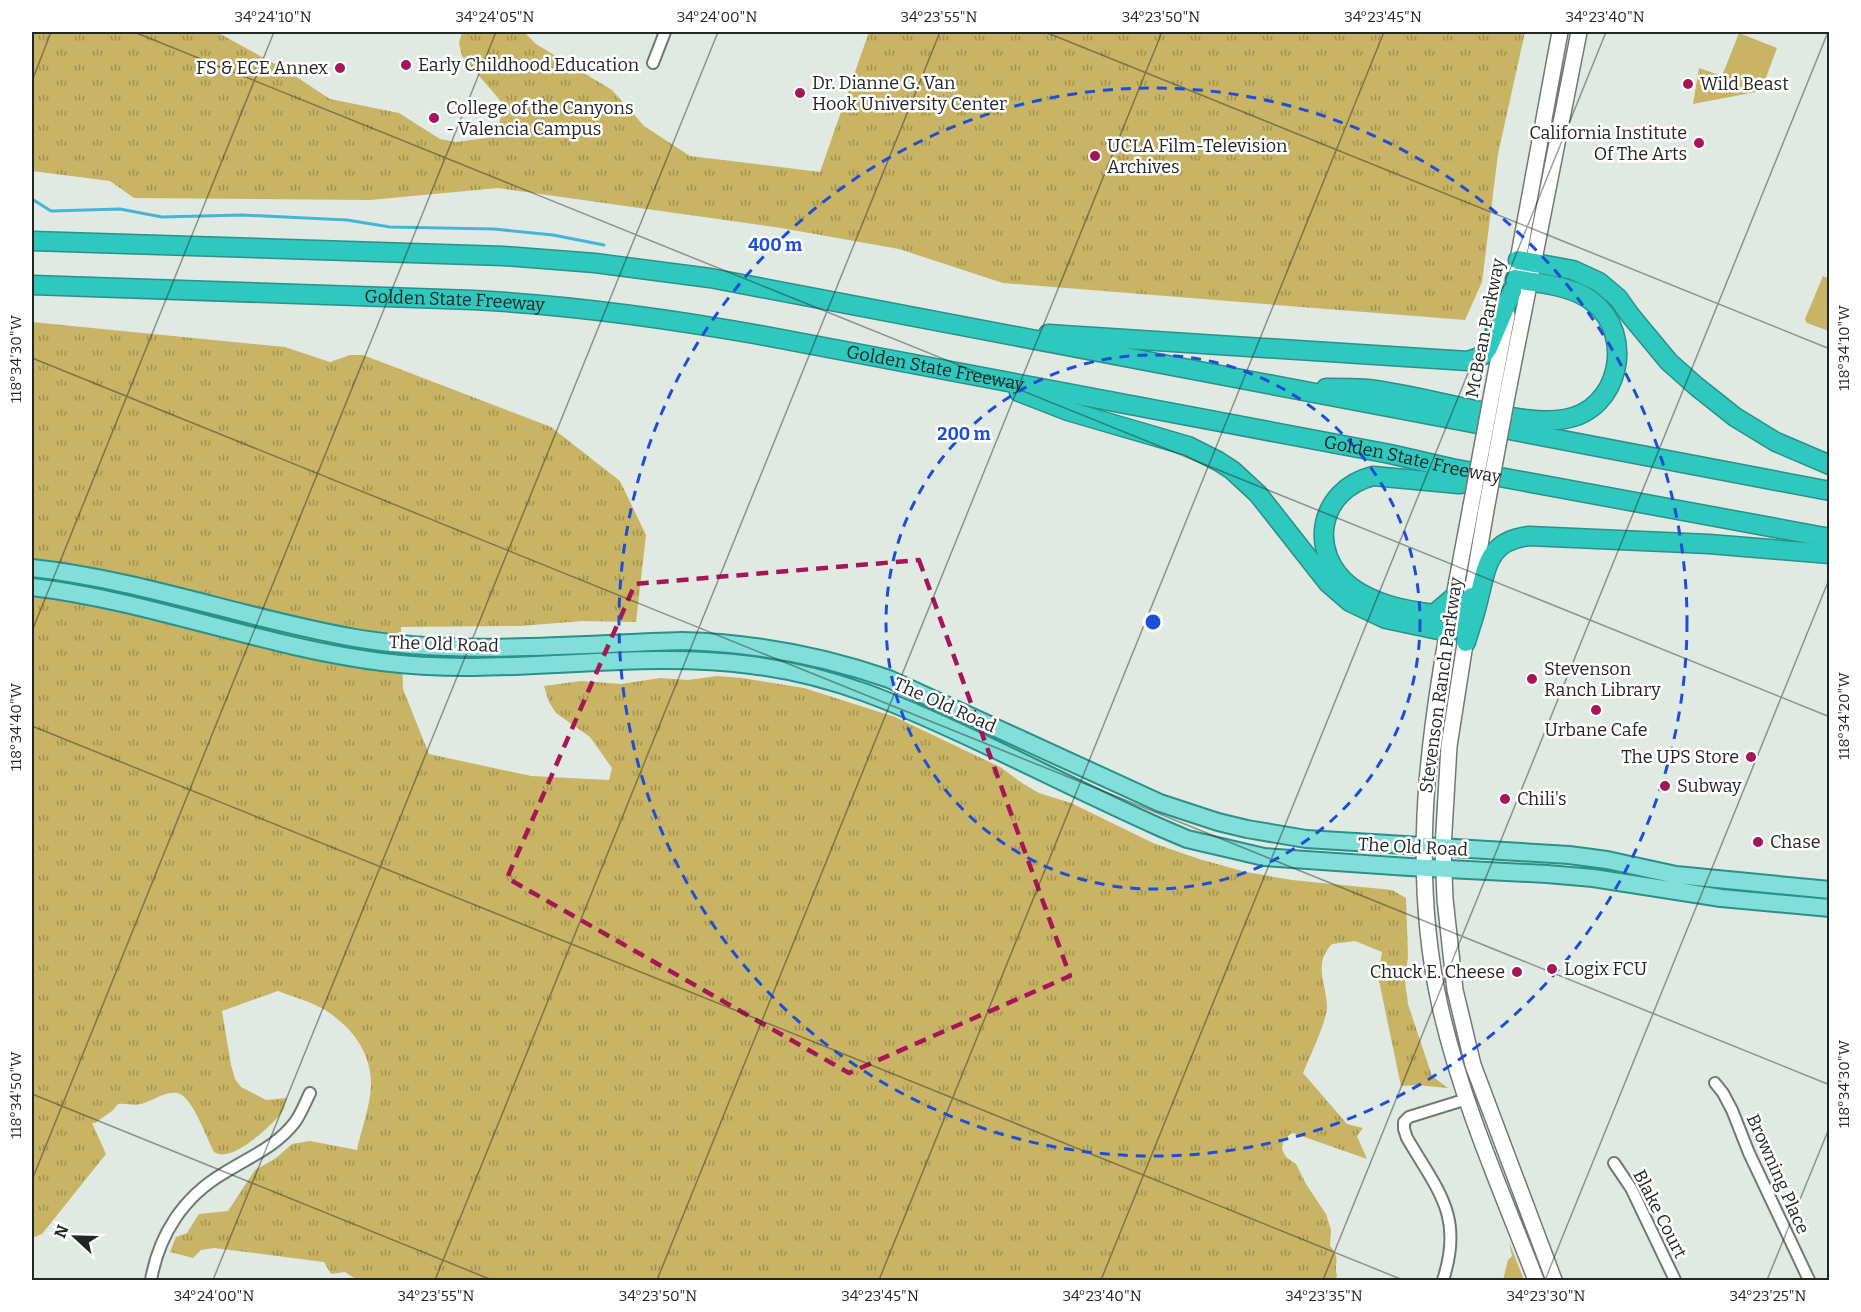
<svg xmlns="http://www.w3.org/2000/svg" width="1861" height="1312" font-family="Bitter,serif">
	<defs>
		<pattern id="grass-tufts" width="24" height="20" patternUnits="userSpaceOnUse" patternTransform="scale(1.5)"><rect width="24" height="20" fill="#c8b464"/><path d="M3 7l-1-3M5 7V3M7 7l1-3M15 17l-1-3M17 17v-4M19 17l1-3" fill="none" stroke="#a29252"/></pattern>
	</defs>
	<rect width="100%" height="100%" fill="#e0eae3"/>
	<path fill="url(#grass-tufts)" d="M 32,32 L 217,32 L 289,72 L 330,99 L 399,113 L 440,139 L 456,142 L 494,137 L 505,106 L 462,56 L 459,43 L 462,32 L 524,32 L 536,44 L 612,90 L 644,126 L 690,156 L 820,172 L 869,32 L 1525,32 L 1498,154 L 1482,282 L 1465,320 L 1003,283 L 899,249 L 781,228 L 498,188 L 370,200 L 134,198 L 110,181 L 32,171 Z
		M 32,322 L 285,347 L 330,362 L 350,355 L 363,355 L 551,427 L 620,481 L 646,535 L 636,622 L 583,621 L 520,626 L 401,627 L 403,689 L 429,754 L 531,776 L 609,780 L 612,768 L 590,737 L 556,713 L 549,702 L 544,686 L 581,681 L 621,684 L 660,678 L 688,680 L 717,676 L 742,678 L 804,688 L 895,717 L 1000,767 L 1022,783 L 1039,793 L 1071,803 L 1153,843 L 1199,859 L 1246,872 L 1292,880 L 1392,890 L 1406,898 L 1408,957 L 1405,981 L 1408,1004 L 1432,1076 L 1448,1088 L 1416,1085 L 1401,1086 L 1378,976 L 1382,952 L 1355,941 L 1332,944 C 1313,964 1326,982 1327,1006 C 1328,1018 1309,1059 1303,1073 L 1347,1124 L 1363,1128 L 1357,1136 L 1367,1159 L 1293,1133 L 1289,1135 L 1283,1142 L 1282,1149 L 1286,1157 L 1296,1164 L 1306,1184 L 1326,1214 L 1331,1230 L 1330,1246 C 1342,1259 1333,1262 1337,1276 L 1335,1280 L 357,1280 L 345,1272 L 331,1274 L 324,1262 L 214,1248 L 201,1250 L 193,1258 L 170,1252 L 176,1237 L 187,1233 L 199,1214 L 228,1211 L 255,1170 L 276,1158 L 292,1144 L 310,1141 L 357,1150 C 361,1130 370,1107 371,1086 C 372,1053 352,1027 325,1010 C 312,1002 293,997 278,991 L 222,1011 L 231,1065 L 235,1079 L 241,1087 L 266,1100 L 287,1098 C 285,1104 284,1111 279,1116 C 268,1128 231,1164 214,1152 C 207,1139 192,1095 177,1093 C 165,1091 153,1101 141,1104 C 133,1106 126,1103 118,1104 L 112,1111 L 95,1123 L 92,1123 L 106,1154 L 42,1234 L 32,1238 Z"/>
	<path fill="#c8b464" d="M 1739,33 L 1777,48 L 1761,91 L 1693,104 L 1699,68 L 1722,76 Z
		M 1823,276 L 1829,279 L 1829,331 L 1807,323 L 1805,319 Z
		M 1509,1242 L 1524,1280 L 1503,1280 L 1508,1260 L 1512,1256 Z"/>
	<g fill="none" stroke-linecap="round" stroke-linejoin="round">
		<path stroke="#44b5d5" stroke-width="3" d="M 32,199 L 51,211 L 120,209 L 162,217 L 242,215 L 347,220 L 390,227 L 494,229 L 553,235 L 604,245"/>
		<g stroke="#707a74" stroke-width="14">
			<path id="minor" d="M 653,63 L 665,32
				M 1715,1083 L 1723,1093 L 1732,1110 L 1749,1153 L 1809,1280
				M 1614,1163 L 1631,1188 L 1675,1280
				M 151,1280 C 159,1235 183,1197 224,1173 C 249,1157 276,1147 295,1122 C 301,1114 305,1103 310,1093
				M 1443,1280 C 1464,1216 1438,1191 1407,1138 L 1404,1129 L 1404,1122 L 1409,1117 L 1467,1099"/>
		</g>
		<g stroke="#707a74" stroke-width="18">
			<path id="secondary" d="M 1516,271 L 1560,32
				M 1492,393 L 1507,315
				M 1507,396 L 1579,32
				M 1471,506 C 1440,674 1402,835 1440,1006 C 1461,1100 1501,1190 1536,1280
				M 1472,592 L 1486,510
				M 1467,631 L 1449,746 L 1443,848 L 1445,899 L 1455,990 L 1473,1065 L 1554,1280"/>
		</g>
		<g stroke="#2a9089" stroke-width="20">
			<path id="primary" d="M 32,568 C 142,580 246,619 355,638 C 461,656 575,644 682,641 C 754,643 821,655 889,679 L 1160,803 L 1218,822 L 1247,829 L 1306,839 L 1569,855 L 1607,860 L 1676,875 L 1830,890
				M 32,587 C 150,601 263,647 382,662 C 504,678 630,649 751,665 C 834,675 898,704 973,739 C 1035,768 1096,799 1159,827 L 1187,839 L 1264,857 L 1409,867 L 1547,874 L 1593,878 L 1721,898 L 1830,908"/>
		</g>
		<g stroke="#2a9089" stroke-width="21">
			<g id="motorway">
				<path d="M 32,241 L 504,256 L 595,263 L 710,278 L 1830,491"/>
				<path d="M 1518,260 L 1573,270 L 1599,282 L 1618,298 L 1630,315 L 1669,362 L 1696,386 L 1735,417 L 1776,442 L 1830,465"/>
				<path id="s1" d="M 32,285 L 473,300 C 570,305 665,318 760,335 L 1390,454 L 1451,468 L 1830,538"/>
				<path d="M 1048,334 L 1468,361 L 1482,356 L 1488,348 L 1512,291"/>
				<path d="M 1326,388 C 1339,388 1353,388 1367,389 C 1403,393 1439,403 1475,410 C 1504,415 1535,424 1565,419 C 1620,410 1635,335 1593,302 C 1572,285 1540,284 1515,279"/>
				<path d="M 1019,392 L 1068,411 L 1188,446 L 1218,461 L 1232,470 L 1258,494 L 1328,583 L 1350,602 L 1386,619 L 1448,632 C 1464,624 1465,613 1472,597"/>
				<path d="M 1454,597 L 1434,614 C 1404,610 1376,605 1351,587 C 1307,553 1318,490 1373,476 L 1459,484 L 1486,480"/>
				<path d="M 1466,642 C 1470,628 1475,615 1478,601 C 1487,567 1487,541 1529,536 L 1709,544 L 1830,554"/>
			</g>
		</g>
		<use href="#minor" stroke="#fff" stroke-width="10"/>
		<use href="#secondary" stroke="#fff" stroke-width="15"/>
		<use href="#primary" stroke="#82ded9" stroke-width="16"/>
		<use href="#motorway" stroke="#2ec8bf" stroke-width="18"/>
		<g stroke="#707a74" stroke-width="18" stroke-linecap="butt">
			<path id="secondary-bridge" d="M 1471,506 L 1492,393
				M 1486,510 L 1507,396"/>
		</g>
		<use href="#secondary-bridge" stroke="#fff" stroke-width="15"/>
	</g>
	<path fill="none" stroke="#a61656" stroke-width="4.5" stroke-dasharray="12 8" stroke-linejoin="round" d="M 919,560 L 1070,976 L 849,1073 L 507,878 L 635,584 Z"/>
	<path fill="none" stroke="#232724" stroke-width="1.5" stroke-opacity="0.45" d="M 134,32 L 1830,717M 1045,32 L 1830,349M 32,81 L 51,32M 32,358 L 1830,1085M 32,631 L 274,32M 32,726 L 1403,1280M 32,1094 L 492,1280M 32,1180 L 496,32M 213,1280 L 718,32M 435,1280 L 940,32M 657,1280 L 1162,32M 879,1280 L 1384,32M 1101,1280 L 1606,32M 1323,1280 L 1828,32M 1545,1280 L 1830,577M 1767,1280 L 1830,1126"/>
	<g fill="none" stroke="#1d4ed8" stroke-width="3" stroke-dasharray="10 8">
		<circle cx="1153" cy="622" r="267"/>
		<circle cx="1153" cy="622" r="534"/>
	</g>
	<g fill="#a61656" stroke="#fff" stroke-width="2">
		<circle cx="406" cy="65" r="6"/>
		<circle cx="340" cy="68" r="6"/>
		<circle cx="1688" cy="84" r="6"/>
		<circle cx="800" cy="93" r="6"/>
		<circle cx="434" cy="118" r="6"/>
		<circle cx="1699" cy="143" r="6"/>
		<circle cx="1095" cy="156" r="6"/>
		<circle cx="1532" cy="679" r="6"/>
		<circle cx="1596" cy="710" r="6"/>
		<circle cx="1751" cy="757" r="6"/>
		<circle cx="1665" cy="786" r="6"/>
		<circle cx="1505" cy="799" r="6"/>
		<circle cx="1758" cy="842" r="6"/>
		<circle cx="1552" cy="969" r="6"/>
		<circle cx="1517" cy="972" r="6"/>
	</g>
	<g text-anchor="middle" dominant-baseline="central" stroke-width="5" stroke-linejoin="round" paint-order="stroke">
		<g font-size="18" fill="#232724" stroke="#fff" text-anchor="start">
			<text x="418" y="65">Early Childhood Education</text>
			<text x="328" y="68" text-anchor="end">FS &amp; ECE Annex</text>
			<text x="812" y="83">Dr. Dianne G. Van<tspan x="812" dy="21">Hook University Center</tspan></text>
			<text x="1700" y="84">Wild Beast</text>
			<text x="446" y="108">College of the Canyons<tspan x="446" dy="21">- Valencia Campus</tspan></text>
			<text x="1687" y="133" text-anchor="end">California Institute<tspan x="1687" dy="21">Of The Arts</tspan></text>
			<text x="1107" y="146">UCLA Film-Television<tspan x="1107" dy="21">Archives</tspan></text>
			<text x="1544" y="669">Stevenson<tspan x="1544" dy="21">Ranch Library</tspan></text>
			<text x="1596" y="730" text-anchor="middle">Urbane Cafe</text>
			<text x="1739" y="757" text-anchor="end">The UPS Store</text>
			<text x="1677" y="786">Subway</text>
			<text x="1517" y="799">Chili's</text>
			<text x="1770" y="842">Chase</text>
			<text x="1564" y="969">Logix FCU</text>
			<text x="1505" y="972" text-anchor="end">Chuck E. Cheese</text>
		</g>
		<g font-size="18" fill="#232724" stroke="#fff">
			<text stroke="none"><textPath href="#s1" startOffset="423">Golden State Freeway</textPath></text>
			<text transform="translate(1485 328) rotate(-79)">McBean Parkway</text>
			<text stroke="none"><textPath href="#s1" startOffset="909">Golden State Freeway</textPath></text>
			<text stroke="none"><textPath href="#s1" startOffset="1395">Golden State Freeway</textPath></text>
			<text transform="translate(444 644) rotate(2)">The Old Road</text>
			<text transform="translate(1441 685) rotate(-82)">Stevenson Ranch Parkway</text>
			<text transform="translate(945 705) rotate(24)">The Old Road</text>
			<text transform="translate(1413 847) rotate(3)">The Old Road</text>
			<text transform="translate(1778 1174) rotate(66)">Browning Place</text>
			<text transform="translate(1660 1214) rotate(63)">Blake Court</text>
		</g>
	</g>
	<circle cx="1153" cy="622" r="9" fill="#1d4ed8" stroke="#fff" stroke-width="3"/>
	<g font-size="18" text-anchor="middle" font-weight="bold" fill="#1d4ed8" stroke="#fff" stroke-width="5" stroke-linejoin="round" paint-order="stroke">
		<text x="775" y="251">400 m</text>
		<text x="964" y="440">200 m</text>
	</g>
	<rect width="1861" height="1312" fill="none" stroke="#ffffff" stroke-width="66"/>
	<g transform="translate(75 1237) rotate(292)" stroke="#ffffff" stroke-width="4.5" paint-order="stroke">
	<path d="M0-4.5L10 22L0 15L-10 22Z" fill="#232724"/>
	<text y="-9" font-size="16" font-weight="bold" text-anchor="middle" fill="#232724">N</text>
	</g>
	<rect x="33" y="33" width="1795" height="1246" fill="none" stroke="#232724" stroke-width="2"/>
	<g font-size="15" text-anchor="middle" fill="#232724">
		<text x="273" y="22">34°24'10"N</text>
		<text x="495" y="22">34°24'05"N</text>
		<text x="717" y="22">34°24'00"N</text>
		<text x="939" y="22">34°23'55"N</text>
		<text x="1161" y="22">34°23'50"N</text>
		<text x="1383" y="22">34°23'45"N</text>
		<text x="1605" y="22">34°23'40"N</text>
		<text transform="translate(1844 348) rotate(-90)" y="5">118°34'10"W</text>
		<text transform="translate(16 359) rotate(-90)" y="5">118°34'30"W</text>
		<text transform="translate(1844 716) rotate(-90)" y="5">118°34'20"W</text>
		<text transform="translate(16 727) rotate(-90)" y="5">118°34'40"W</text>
		<text transform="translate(1844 1084) rotate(-90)" y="5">118°34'30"W</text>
		<text transform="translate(16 1095) rotate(-90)" y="5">118°34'50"W</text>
		<text x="214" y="1301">34°24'00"N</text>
		<text x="436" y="1301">34°23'55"N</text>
		<text x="658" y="1301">34°23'50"N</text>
		<text x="880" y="1301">34°23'45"N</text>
		<text x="1102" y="1301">34°23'40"N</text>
		<text x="1324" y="1301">34°23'35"N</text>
		<text x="1546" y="1301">34°23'30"N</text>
		<text x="1768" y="1301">34°23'25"N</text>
	</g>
</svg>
